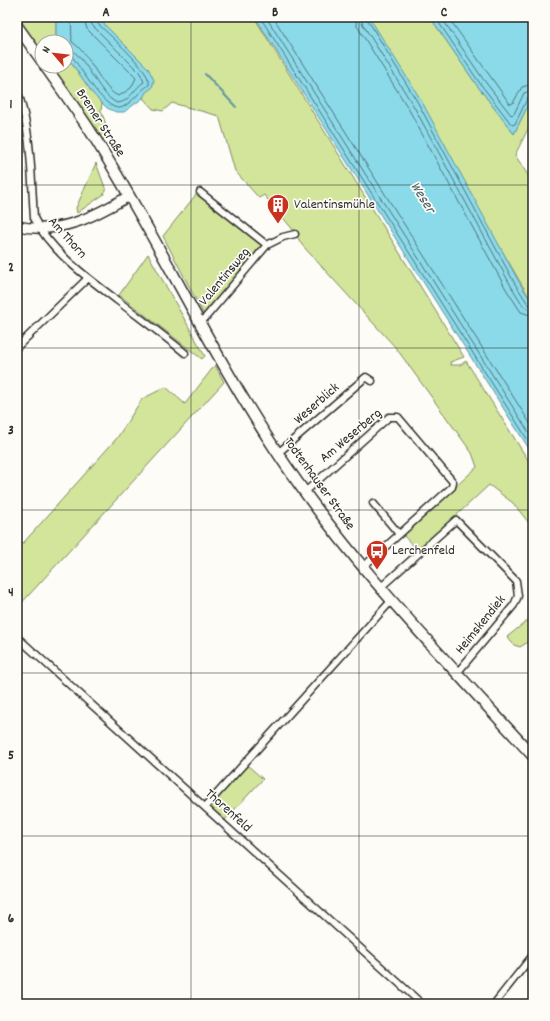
<svg xmlns="http://www.w3.org/2000/svg" width="550" height="1021" font-family="Dekko,sans-serif">
	<rect width="100%" height="100%" fill="#fdfcf7"/>
	<filter id="ink" filterUnits="userSpaceOnUse"><feTurbulence type="fractalNoise" baseFrequency=".025" numOctaves="2"/><feDisplacementMap in="SourceGraphic" scale="8" xChannelSelector="R" yChannelSelector="G"/><feConvolveMatrix kernelMatrix="1 2 1 2 8 2 1 2 1" color-interpolation-filters="sRGB"/></filter>
	<g filter="url(#ink)">
		<path fill="#d2e59a" stroke="#7e8862" d="M 28,17 L 56,17 L 56,39 L 57,42 L 42,42 L 42,53 L 21,23 Z
			M 97,17 L 254,17 L 464,357 L 450,362 L 451,365 L 460,365 L 466,361 L 533,468 L 533,528 L 513,503 L 489,485 L 418,551 L 403,535 L 477,467 L 472,453 L 396,348 L 302,245 L 294,231 L 264,195 L 259,198 L 235,171 L 219,116 L 172,103 L 163,111 L 153,109 L 143,98 L 148,68 Z
			M 366,17 L 430,17 L 476,84 L 514,134 L 533,95 L 533,119 L 515,155 L 533,183 L 533,304 Z
			M 66,55 L 94,95 L 102,103 L 101,111 L 110,135 L 103,140 L 51,66 L 66,66 Z
			M 96,163 L 106,190 L 103,195 L 77,213 L 76,208 Z
			M 198,192 L 261,241 L 262,248 L 204,315 L 163,236 Z
			M 148,254 L 205,356 L 202,359 L 119,295 Z
			M 215,365 L 224,382 L 17,608 L 17,550 L 117,438 L 142,399 L 166,387 L 185,404 Z
			M 533,616 L 533,639 L 520,647 L 514,645 L 507,637 Z
			M 246,764 L 263,779 L 224,821 L 208,806 Z"/>
		<path fill="#8bdaea" stroke="#65949e" d="M 56,17 L 97,17 L 148,68 L 154,80 L 152,88 L 146,92 L 143,98 L 124,112 L 116,112 L 107,108 L 94,95 L 66,55 L 66,42 L 57,42 L 56,39 Z
			M 255,17 L 369,17 L 421,100 L 519,282 L 533,304 L 533,455 Z
			M 430,17 L 533,17 L 533,95 L 514,134 L 476,84 Z"/>
		<g fill="none" stroke-linecap="round" stroke-linejoin="round">
			<path stroke="#517177" stroke-width="1" d="M 71,17 L 72,42 C 89,52 104,93 119,96 L 131,88 L 136,78 L 87,29 L 83,17
				M 260,17 L 533,448
				M 266,17 L 533,439
				M 273,17 L 533,428
				M 355,17 L 357,26 L 408,108 L 506,289 L 521,312 L 533,316
				M 361,17 L 362,23 L 413,105 L 511,286 L 524,307 L 533,310
				M 366,17 L 418,103 L 515,284 L 528,304 L 533,305
				M 435,17 L 479,82 L 512,125 L 515,124 L 528,97 L 533,95
				M 441,17 L 483,79 L 511,115 L 514,114 L 524,93 L 533,90
				M 448,17 L 510,104 L 513,103 L 522,87 L 533,84
				M 66,48 C 84,50 97,94 117,103 C 129,103 135,87 144,82 L 140,73 L 92,25 L 89,17
				M 66,53 L 71,55 C 80,66 107,116 123,107 C 134,101 139,91 149,85 C 153,72 106,32 95,21 L 94,17"/>
			<path stroke="#65949e" stroke-width="2" d="M 205,74 L 236,107"/>
			<g stroke="#2b2b2b" stroke-width="9">
				<path id="street" d="M 17,90 C 32,131 31,175 34,218 C 51,252 88,278 118,301 C 140,318 163,335 185,353
					M 200,192 L 267,245
					M 200,324 L 267,245 L 283,237 L 295,234
					M 17,347 L 88,278
					M 278,453 L 366,377 L 372,381
					M 305,492 L 389,417 L 398,417 L 453,482 L 452,487 L 364,566
					M 373,503 L 399,534
					M 381,587 L 456,520 L 516,581 L 518,596 L 514,605 L 457,673
					M 17,637 L 422,1004
					M 205,807 L 392,600
					M 494,1004 L 533,955"/>
			</g>
			<g stroke="#2b2b2b" stroke-width="12">
				<path id="secondary" d="M 17,226 C 60,235 93,217 129,196"/>
			</g>
			<g stroke="#2b2b2b" stroke-width="13">
				<path id="primary" d="M 17,26 L 42,61
					M 45,66 C 60,87 75,108 89,129 C 155,232 206,344 273,446 C 346,559 443,657 533,756"/>
			</g>
			<use href="#street" stroke="#fdfcf7" stroke-width="6"/>
			<use href="#secondary" stroke="#fdfcf7" stroke-width="9"/>
			<use href="#primary" stroke="#fdfcf7" stroke-width="10"/>
		</g>
	</g>
	<path fill="none" stroke="#2b2b2b" stroke-width="1" stroke-opacity="0.55" d="M 191,17 L 191,1004M 359,17 L 359,1004M 17,185 L 533,185M 17,348 L 533,348M 17,510 L 533,510M 17,673 L 533,673M 17,836 L 533,836"/>
	<defs>
		<g id="building-pin" transform="scale(1.15)"><path d="M0 17L-7.5 6A9.5 9.5 0 1 1 7.5 6Z" fill="#c8321e" stroke="#fdfcf7"/><path d="M-4-6H4V6H1V3H-1V6H-4ZM-2.5-4.3h1.7v1.8h-1.7ZM.8-4.3h1.7v1.8H.8ZM-2.5-1h1.7V.8h-1.7ZM.8-1h1.7V.8H.8Z" fill="#fff"/></g>
		<g id="bus-pin" transform="scale(1.15)"><path d="M0 17L-7.5 6A9.5 9.5 0 1 1 7.5 6Z" fill="#c8321e" stroke="#fdfcf7"/><path d="M-5-6H5V4H4V6H2V4H-2V6H-4V4H-5ZM-3.5-4V0h7V-4ZM-3.5 1.2v1.5H-2V1.2ZM2 1.2v1.5H3.5V1.2Z" fill="#fff"/></g>
	</defs>
	<g fill-rule="evenodd">
		<use href="#building-pin" x="278" y="205"/>
		<use href="#bus-pin" x="377" y="551"/>
	</g>
	<g text-anchor="middle" dominant-baseline="central" stroke-width="3.5" stroke-linejoin="round" paint-order="stroke">
		<g font-size="14" fill="#2b2b2b" stroke="#fdfcf7">
			<text transform="translate(100 123) rotate(57)">Bremer Straße</text>
			<text transform="translate(67 238) rotate(48)">Am Thorn</text>
			<text transform="translate(225 277) rotate(-50)">Valentinsweg</text>
			<text transform="translate(317 404) rotate(-41)">Weserblick</text>
			<text transform="translate(351 436) rotate(-40)">Am Weserberg</text>
			<text transform="translate(319 484) rotate(54)">Todtenhauser Straße</text>
			<text transform="translate(481 625) rotate(-51)">Heimskendiek</text>
			<text transform="translate(228 811) rotate(42)">Thorenfeld</text>
		</g>
		<g font-size="14" fill="#2b2b2b" stroke="#fdfcf7" text-anchor="start">
			<text x="294" y="205">Valentinsmühle</text>
			<text x="392" y="551">Lerchenfeld</text>
		</g>
		<g font-size="15" font-style="italic" fill="#486064" stroke="#fdfcf7">
			<text transform="translate(422 198) rotate(58)">Weser</text>
		</g>
	</g>
	<rect width="550" height="1021" fill="none" stroke="#fdfcf7" stroke-width="44"/>
	<g transform="translate(54 54) rotate(298)"><circle r="19" fill="#fdfcf7" stroke="#a9a8a5"/>
	<path d="M0-3L7 15L0 10L-7 15Z" fill="#c8321e"/>
	<text y="-6" font-size="11" font-weight="bold" text-anchor="middle" fill="#2b2b2b">N</text>
	</g>
	<rect x="22" y="22" width="506" height="977" fill="none" stroke="#2b2b2b" stroke-width="1.5"/>
	<g font-size="13" text-anchor="middle" font-weight="bold" fill="#2b2b2b">
		<text x="106" y="16">A</text>
		<text x="275" y="16">B</text>
		<text x="444" y="16">C</text>
		<text x="11" y="108">1</text>
		<text x="11" y="271">2</text>
		<text x="11" y="434">3</text>
		<text x="11" y="596">4</text>
		<text x="11" y="759">5</text>
		<text x="11" y="922">6</text>
	</g>
</svg>
